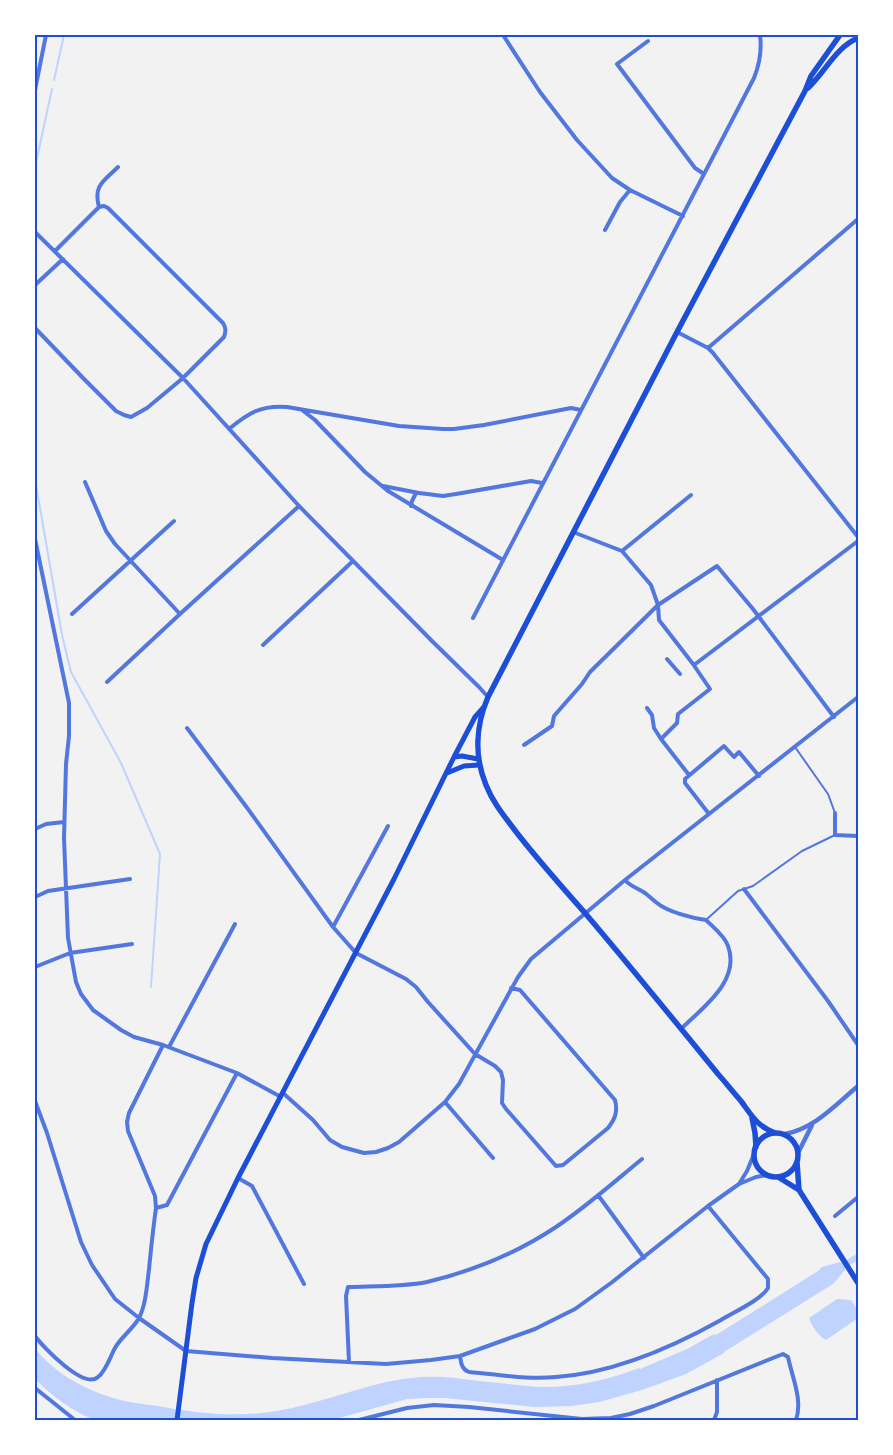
<svg xmlns="http://www.w3.org/2000/svg" width="893" height="1455" font-family="'Work Sans',sans-serif">
	<rect width="100%" height="100%" fill="#f2f2f2"/>
	<path fill="#bfd3fe" d="M 858,1253 L 858,1260 L 845,1268 L 845,1270 L 833,1284 L 724,1352 L 724,1353 L 686,1374 L 642,1390 L 599,1402 L 572,1406 L 535,1407 L 444,1398 L 426,1398 L 407,1399 L 332,1420 L 96,1420 C 74,1413 51,1395 35,1379 L 35,1348 C 53,1372 82,1388 110,1397 C 125,1402 142,1404 158,1406 C 200,1414 241,1418 282,1410 C 326,1402 367,1383 411,1378 C 433,1375 457,1378 479,1381 C 500,1383 522,1386 543,1387 C 576,1387 609,1380 639,1368 L 640,1369 L 687,1349 L 714,1334 L 716,1335 L 818,1271 L 822,1267 L 840,1262 L 842,1263 Z
		M 837,1299 L 851,1300 L 858,1310 L 858,1318 L 826,1340 C 819,1337 811,1325 809,1318 Z"/>
	<g fill="none" stroke-linecap="round" stroke-linejoin="round">
		<path stroke="#bfd3fe" stroke-width="2" d="M 54,80 L 64,35
			M 35,167 L 52,89
			M 35,479 L 62,635 L 71,672 L 121,763 L 160,854 L 151,987"/>
		<path stroke="#5277de" stroke-width="2" d="M 795,747 L 828,794 L 835,813
			M 707,919 L 738,891 L 753,886 L 802,851 L 835,835"/>
		<path stroke="#5277de" stroke-width="4" d="M 503,35 L 540,92 L 577,140 L 612,178 L 630,190 L 683,216
			M 648,41 L 617,64 L 695,168 L 704,174
			M 35,90 L 46,35
			M 99,207 C 93,185 104,181 118,167
			M 605,230 L 620,202 L 630,190
			M 35,232 L 183,378 L 299,506 L 433,642 L 479,687 L 488,697
			M 35,285 L 63,259
			M 35,328 L 84,379 L 116,411 L 124,415 L 131,417 L 147,408 L 183,378 L 224,337 C 226,331 226,328 223,323 L 108,208 L 104,206 L 99,207 L 55,251
			M 677,332 L 708,348 L 713,353 L 858,537
			M 708,348 L 858,219
			M 302,410 L 315,420 L 365,472 L 388,491 L 503,560
			M 229,429 C 248,413 261,405 287,407 L 399,426 L 443,429 L 454,429 L 484,425 L 571,408 L 581,410
			M 85,482 L 106,531 L 115,544 L 180,614
			M 383,486 L 419,493 L 443,496 L 456,494 L 531,481 L 542,483
			M 411,506 L 412,501 L 416,493
			M 573,532 L 622,551 L 651,585 L 658,605 L 659,620 L 693,664 L 710,689 L 678,714 L 677,723 L 661,739 L 689,775
			M 35,539 L 69,703 L 69,736 L 66,764 L 64,838 L 68,938 L 76,982 L 81,994 L 93,1010 L 121,1030 L 134,1037 L 163,1045 L 237,1073 L 281,1097
			M 622,551 L 691,495
			M 72,614 L 174,521
			M 473,618 L 754,78 C 760,63 762,50 760,35
			M 263,645 L 353,561
			M 667,659 L 680,674
			M 694,665 L 858,541
			M 107,682 L 180,614 L 299,506
			M 647,708 L 652,715 L 654,728 L 661,739
			M 187,728 L 248,809 L 333,927 L 356,953 L 406,979 L 416,987 L 428,1002 L 475,1054 L 495,1066 L 501,1072 L 503,1080 L 502,1103 L 506,1109 L 556,1166 L 563,1165 L 608,1128 C 615,1119 618,1112 615,1100 L 520,990 L 511,988
			M 524,745 L 552,726 L 554,716 L 582,684 L 590,672 L 658,605 L 717,566 L 753,609 L 834,717
			M 835,813 L 835,835 L 858,836
			M 709,814 L 685,783 L 685,779 L 724,746 L 734,757 L 739,752 L 759,776
			M 35,829 L 46,824 L 64,822
			M 625,880 C 631,887 638,888 645,893 C 649,896 653,900 657,903 C 668,912 692,918 706,920 C 713,927 725,936 728,946 C 741,981 702,1008 681,1029
			M 744,889 L 828,1001 L 858,1045
			M 35,897 L 48,891 L 130,879
			M 333,927 L 388,826
			M 35,967 L 70,953 L 132,944
			M 169,1047 L 235,924
			M 283,1093 L 313,1120 L 330,1140 L 342,1147 L 364,1153 L 376,1152 L 388,1148 L 399,1142 L 445,1102 L 459,1084 L 518,977 L 531,959 L 625,880 L 858,697
			M 35,1101 L 47,1133 L 81,1242 L 92,1265 L 115,1299 L 139,1318 L 186,1351 L 272,1358 L 386,1364 L 431,1360 L 460,1356 L 535,1329 L 575,1309 L 611,1283 L 708,1206 L 739,1184 L 756,1177 L 767,1175
			M 445,1102 L 493,1158
			M 238,1178 L 252,1186 L 304,1284
			M 739,1184 L 747,1171 L 754,1154
			M 598,1195 L 644,1258
			M 156,1208 L 167,1205 L 237,1073
			M 835,1216 L 858,1197
			M 35,1336 C 43,1347 84,1390 98,1377 C 106,1371 110,1357 115,1348 C 121,1337 133,1329 139,1318 C 146,1304 147,1285 149,1269 C 151,1249 153,1229 156,1208 L 155,1196 L 128,1131 L 127,1122 L 129,1113 L 163,1045
			M 460,1356 C 461,1362 461,1369 469,1372 C 497,1374 527,1380 556,1377 C 614,1373 671,1348 721,1320 C 734,1312 761,1300 768,1288 L 768,1279 L 708,1206
			M 349,1362 L 346,1296 L 348,1287 C 374,1286 402,1287 427,1282 C 473,1271 517,1253 556,1227 C 586,1207 614,1182 642,1159
			M 35,1388 L 75,1420
			M 359,1420 L 407,1408 L 434,1405 L 469,1407 L 582,1419 L 611,1418 L 630,1414 L 654,1406 L 783,1354 L 788,1357 C 792,1377 803,1400 796,1420
			M 714,1420 L 717,1412 L 717,1380"/>
		<path stroke="#5277de" stroke-width="4.5" d="M 785,1134 C 815,1128 834,1106 858,1086
			M 798,1153 L 812,1125"/>
		<path stroke="#1d4ed8" stroke-width="5" d="M 454,757 L 462,756 L 478,759
			M 447,773 L 464,766 L 479,765
			M 177,1420 L 192,1303 L 196,1278 L 206,1244 L 238,1178 L 394,879 L 454,757 L 475,717 L 483,708"/>
		<path stroke="#1d4ed8" stroke-width="5.5" d="M 808,88 C 825,72 836,47 858,38
			M 752,1118 L 755,1133 L 756,1147
			M 775,1133 C 757,1126 752,1116 741,1101 C 733,1092 726,1083 718,1074 C 674,1020 630,966 585,913 C 562,887 538,860 517,833 C 505,817 493,803 486,785 C 474,756 476,725 488,697 L 677,332 L 805,91 L 811,76 L 840,35
			M754 1155a22 22 0 1 1 44 0a22 22 0 1 1-44 0Z
			M 797,1162 L 799,1190
			M 778,1177 L 799,1190 L 858,1283"/>
	</g>
	<rect width="893" height="1455" fill="none" stroke="#ffffff" stroke-width="72"/>
	<rect x="36" y="36" width="821" height="1383" fill="none" stroke="#1d4ed8" stroke-width="2"/>
</svg>
